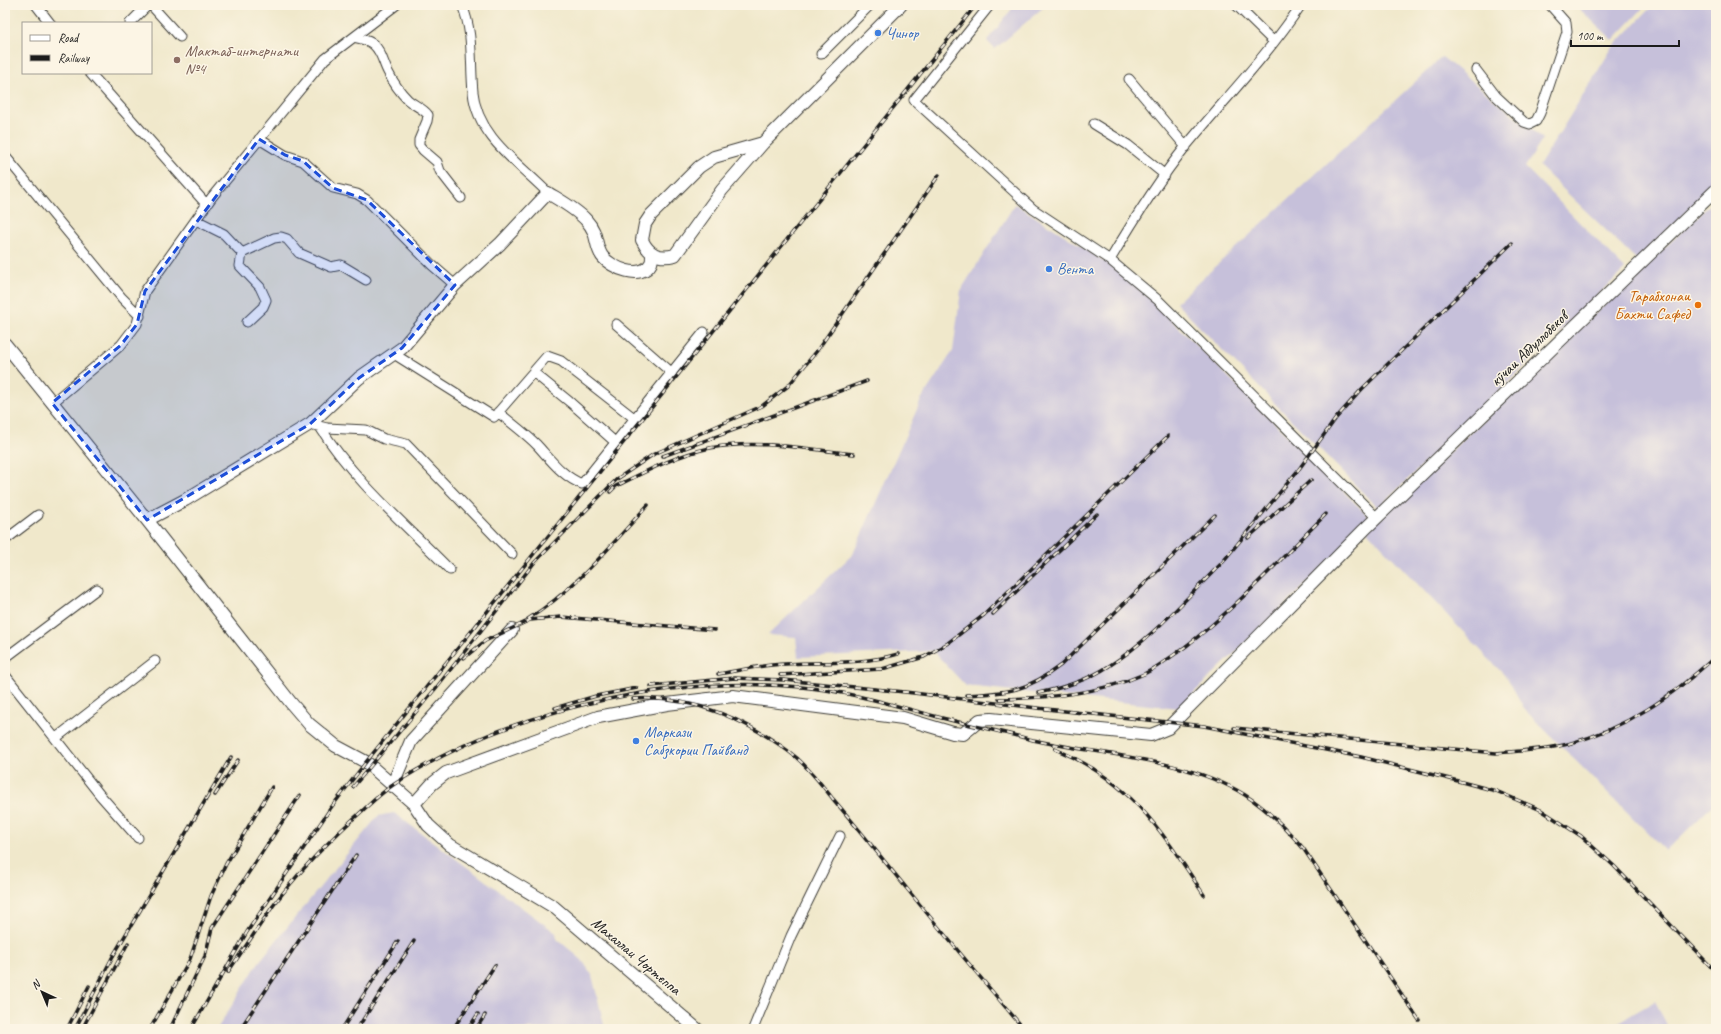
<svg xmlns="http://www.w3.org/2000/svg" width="1721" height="1034" font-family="Caveat,sans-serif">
	<rect width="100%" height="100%" fill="#fcf5e5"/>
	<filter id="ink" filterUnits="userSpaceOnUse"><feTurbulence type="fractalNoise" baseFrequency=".025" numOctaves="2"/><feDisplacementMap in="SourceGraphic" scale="8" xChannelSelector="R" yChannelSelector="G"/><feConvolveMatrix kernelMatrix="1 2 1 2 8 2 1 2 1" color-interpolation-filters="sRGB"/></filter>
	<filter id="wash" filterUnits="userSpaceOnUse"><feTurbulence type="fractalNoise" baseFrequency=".012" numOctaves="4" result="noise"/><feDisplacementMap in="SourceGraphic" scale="16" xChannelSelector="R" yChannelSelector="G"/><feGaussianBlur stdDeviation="0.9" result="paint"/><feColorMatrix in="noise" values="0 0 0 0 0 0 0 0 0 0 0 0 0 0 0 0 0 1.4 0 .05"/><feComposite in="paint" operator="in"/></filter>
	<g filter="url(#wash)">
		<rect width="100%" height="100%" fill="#f0e8cb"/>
		<path fill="#c6c0da" d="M 1015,5 L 1046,5 L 995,49 L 987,41 Z
			M 1575,5 L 1646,5 L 1613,40 Z
			M 1653,5 L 1716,5 L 1716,183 L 1637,260 L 1539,166 L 1612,48 Z
			M 1442,57 L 1543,139 L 1525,167 L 1625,269 L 1378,508 L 1176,303 Z
			M 1716,199 L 1716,802 L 1666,851 L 1525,710 L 1508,679 L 1367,531 Z
			M 1015,204 L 1125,274 L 1372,520 L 1178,708 L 966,686 L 933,651 L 798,657 L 796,637 L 768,635 L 853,554 L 922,398 L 953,351 L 961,290 Z
			M 394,813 L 556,933 L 557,939 L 582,960 L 592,975 L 605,1029 L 217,1029 L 259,962 L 378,816 Z
			M 1655,1001 L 1669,1029 L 1607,1029 Z"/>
	</g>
	<g filter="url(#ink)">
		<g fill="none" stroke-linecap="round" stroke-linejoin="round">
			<g stroke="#3c3b36" stroke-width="11">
				<path id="street" d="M 36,5 L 50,23
					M 151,5 L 180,37
					M 462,5 C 474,34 470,62 473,92 C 477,137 520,164 548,193
					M 990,5 L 914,100 L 1033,209 L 1110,260 L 1158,300 L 1377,518
					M 1236,5 L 1274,42
					M 130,23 L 148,5
					M 354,37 C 360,39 369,40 374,45 C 382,52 383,63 388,72 C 393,82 400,92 408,100 C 415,106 423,108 428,115 L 427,121 L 419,140 L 419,145 L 423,150 L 437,162 L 440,171 L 461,198
					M 821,54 L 870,5
					M 1476,70 L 1496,96 L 1524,122 L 1530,124 L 1536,121 L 1540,113 L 1567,32 L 1566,23 L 1550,5
					M 90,73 L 207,205
					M 1129,79 L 1186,147
					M 1094,124 L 1128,145 L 1165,175
					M 259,139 L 285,155 L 303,161 L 333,188 L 357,194 L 367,200 L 432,265 L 455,285
					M 5,156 L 122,298 L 140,316
					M 196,220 L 224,234 L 242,253 L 240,266 L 260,287 L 266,300 L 263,307 L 247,322
					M 242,253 L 274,238 L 281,237 L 287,239 L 299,253 L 331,267 L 341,265 L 366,280
					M 1110,260 C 1133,221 1157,182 1186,146 C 1225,99 1267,56 1301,5
					M 616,324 L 672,373
					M 394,354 L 494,417 L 547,356 L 561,361 L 634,418
					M 533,372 L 571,403 L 615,442
					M 52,403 L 121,345 L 137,324 L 145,291 L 212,197 L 325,59 L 396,5
					M 498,412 C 511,423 525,433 537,445 C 550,459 563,477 582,484 L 704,332
					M 310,424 L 327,428 L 366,430 L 384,439 L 406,444 L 512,554
					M 320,427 C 354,481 405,524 450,570
					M 5,540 L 38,515
					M 5,658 L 97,589
					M 5,675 L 100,795 L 138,838
					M 56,738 L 155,661
					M 753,1029 L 791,936 L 840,836"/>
			</g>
			<g stroke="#3c3b36" stroke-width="14">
				<path id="secondary" d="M 763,143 L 722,190 L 675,255 C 659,259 649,255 642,240 L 645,224 L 651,215 L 699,167 L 714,157 Z
					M 763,143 L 901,5
					M 5,344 L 147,520 L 291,703 L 309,724 L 336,746 L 366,762 L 414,804
					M 147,520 L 185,500 L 310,424 L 359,378 L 402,348 L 455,285 L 500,244 L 548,193 C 561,201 576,209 586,220 C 599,234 594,244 602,256 C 611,268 642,281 651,263 C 652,261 652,256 652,254
					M 392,786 L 411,741 L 512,630
					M 697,1029 L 554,907 L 450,845 L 428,825 L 414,804 L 432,784 L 446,773 L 598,717 L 667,704 L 733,696 L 903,718 L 953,733 L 963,734 L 980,720 L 991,719 L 1151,735 L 1168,728 L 1364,530 L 1716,190"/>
			</g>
			<use href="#street" stroke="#fff" stroke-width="9"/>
			<use href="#secondary" stroke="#fff" stroke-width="12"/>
			<g stroke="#1c1c1c" stroke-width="3.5">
				<path id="rail" d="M 663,456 L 867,381
					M 610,492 L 616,486 C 647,471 676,455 710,448 C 756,439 807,449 854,454
					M 1248,538 L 1311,480
					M 1221,564 L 1299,469 L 1337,417 L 1362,389 L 1512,243
					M 993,614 L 1097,514
					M 528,619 C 574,591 612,544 648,505
					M 464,658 L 485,641 L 530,620 L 561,617 L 715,630
					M 718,674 C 736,671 754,667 772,665 C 814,661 858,666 898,654
					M 780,675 L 882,669 L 924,657 L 948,643 L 984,615 L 1168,436
					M 651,686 L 735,678 L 784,680 L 905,692 L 1037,708 L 1204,726 L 1361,757 L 1454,780 L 1496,791 L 1541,810 L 1581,836 L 1614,866 L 1716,972
					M 1038,693 C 1063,688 1088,680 1109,666 C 1152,639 1187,597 1224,561
					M 966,695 C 1008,693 1027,691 1061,665 L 1215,515
					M 633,699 C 693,695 751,721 797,758 C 810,770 822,785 833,799 C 859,829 883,860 908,890 C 946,937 985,983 1024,1029
					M 999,699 C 1048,698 1099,694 1144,674 C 1158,667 1172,656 1185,647 C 1236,608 1280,560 1326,514
					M 555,708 L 596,696 L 637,688
					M 1234,728 L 1496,753 C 1520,751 1545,750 1568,744 C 1627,728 1671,697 1716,656
					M 1055,749 C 1130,780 1161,830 1204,895
					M 353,787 L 436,688 L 534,563 L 617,479 L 654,454 L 762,406 L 788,386 L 816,352 L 939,175
					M 215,795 L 238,760
					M 228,972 C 243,950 258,928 273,906 C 296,875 323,847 351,821 C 365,809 378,795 393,785 C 505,710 668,675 801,687 C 848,691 893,705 938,717 C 970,725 1002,732 1033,740 C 1100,755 1186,758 1245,795 C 1267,809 1286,828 1303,848 L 1419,1020
					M 67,1029 L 89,986
					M 75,1029 L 113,956 L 231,757
					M 82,1029 L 128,943
					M 150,1029 L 190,959 L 211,896 L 226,864 L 272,787
					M 170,1029 L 205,956 L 212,928 L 300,795
					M 191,1029 L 247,932 L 330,809 L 366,762 L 976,5
					M 240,1029 L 356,855
					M 342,1029 L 398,941
					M 357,1029 L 414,941
					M 453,1029 L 495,965
					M 468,1029 L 478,1014
					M 476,1029 L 485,1015"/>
			</g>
			<use href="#rail" stroke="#fcf5e5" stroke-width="2" stroke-dasharray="6" stroke-linecap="butt"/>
		</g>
	</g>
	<path fill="#1d4ed8" fill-opacity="0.2" stroke="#1d4ed8" stroke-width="3" stroke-dasharray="8 5" stroke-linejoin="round" d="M 259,139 L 285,155 L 303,161 L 333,188 L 367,200 L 455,285 L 402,348 L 359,378 L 310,424 L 147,520 L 52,403 L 121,345 L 137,324 L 145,291 Z"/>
	<g fill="#3f7fe0" stroke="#fcf5e5" stroke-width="1.5">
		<circle cx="878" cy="33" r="4"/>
		<circle cx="1049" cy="269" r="4"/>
		<circle cx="636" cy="741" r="4"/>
	</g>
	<circle fill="#8d6e63" stroke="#fcf5e5" stroke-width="1.5" cx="177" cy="60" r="4"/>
	<circle fill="#e8710a" stroke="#fcf5e5" stroke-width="1.5" cx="1698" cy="305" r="4"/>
	<g text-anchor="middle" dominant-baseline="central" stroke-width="3" stroke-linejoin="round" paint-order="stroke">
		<g font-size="16" fill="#366cbe" stroke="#fcf5e5" text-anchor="start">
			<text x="886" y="33">Чинор</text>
			<text x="1057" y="269">Вента</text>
			<text x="644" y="732">Маркази<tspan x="644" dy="18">Сабзкории Пайванд</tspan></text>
		</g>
		<g font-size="16" fill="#785e54" stroke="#fcf5e5" text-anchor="start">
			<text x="185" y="51">Мактаб-интернати<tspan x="185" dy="18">№4</tspan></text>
		</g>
		<g font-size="16" fill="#c56008" stroke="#fcf5e5" text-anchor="end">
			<text x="1690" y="296">Тарабхонаи<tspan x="1690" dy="18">Бахти Сафед</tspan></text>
		</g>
		<g font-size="16" fill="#1c1c1c" stroke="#fcf5e5">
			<text transform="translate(1529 349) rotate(-44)">кӯчаи Абдуллобеков</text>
			<text transform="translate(636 956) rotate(40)">Махаллаи Чортеппа</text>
		</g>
	</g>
	<rect width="1721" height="1034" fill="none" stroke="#fcf5e5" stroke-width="20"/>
	<rect x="22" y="22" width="130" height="52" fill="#fcf5e5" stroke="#a29e95"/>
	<rect x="30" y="35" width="20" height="6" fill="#ffffff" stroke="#a29e95"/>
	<text x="58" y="42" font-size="12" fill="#1c1c1c">Road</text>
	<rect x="30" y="55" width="20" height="6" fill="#1c1c1c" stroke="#a29e95"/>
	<text x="58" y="62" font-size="12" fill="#1c1c1c">Railway</text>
	<g transform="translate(42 992) rotate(316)" stroke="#fcf5e5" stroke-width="3" paint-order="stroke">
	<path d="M0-3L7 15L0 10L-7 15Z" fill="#1c1c1c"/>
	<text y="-6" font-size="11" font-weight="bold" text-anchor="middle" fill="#1c1c1c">N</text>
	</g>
	<path d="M1571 40v6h108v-6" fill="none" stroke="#1c1c1c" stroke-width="2"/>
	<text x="1577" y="40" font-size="12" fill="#1c1c1c" stroke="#fcf5e5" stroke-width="3" paint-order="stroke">100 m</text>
</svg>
